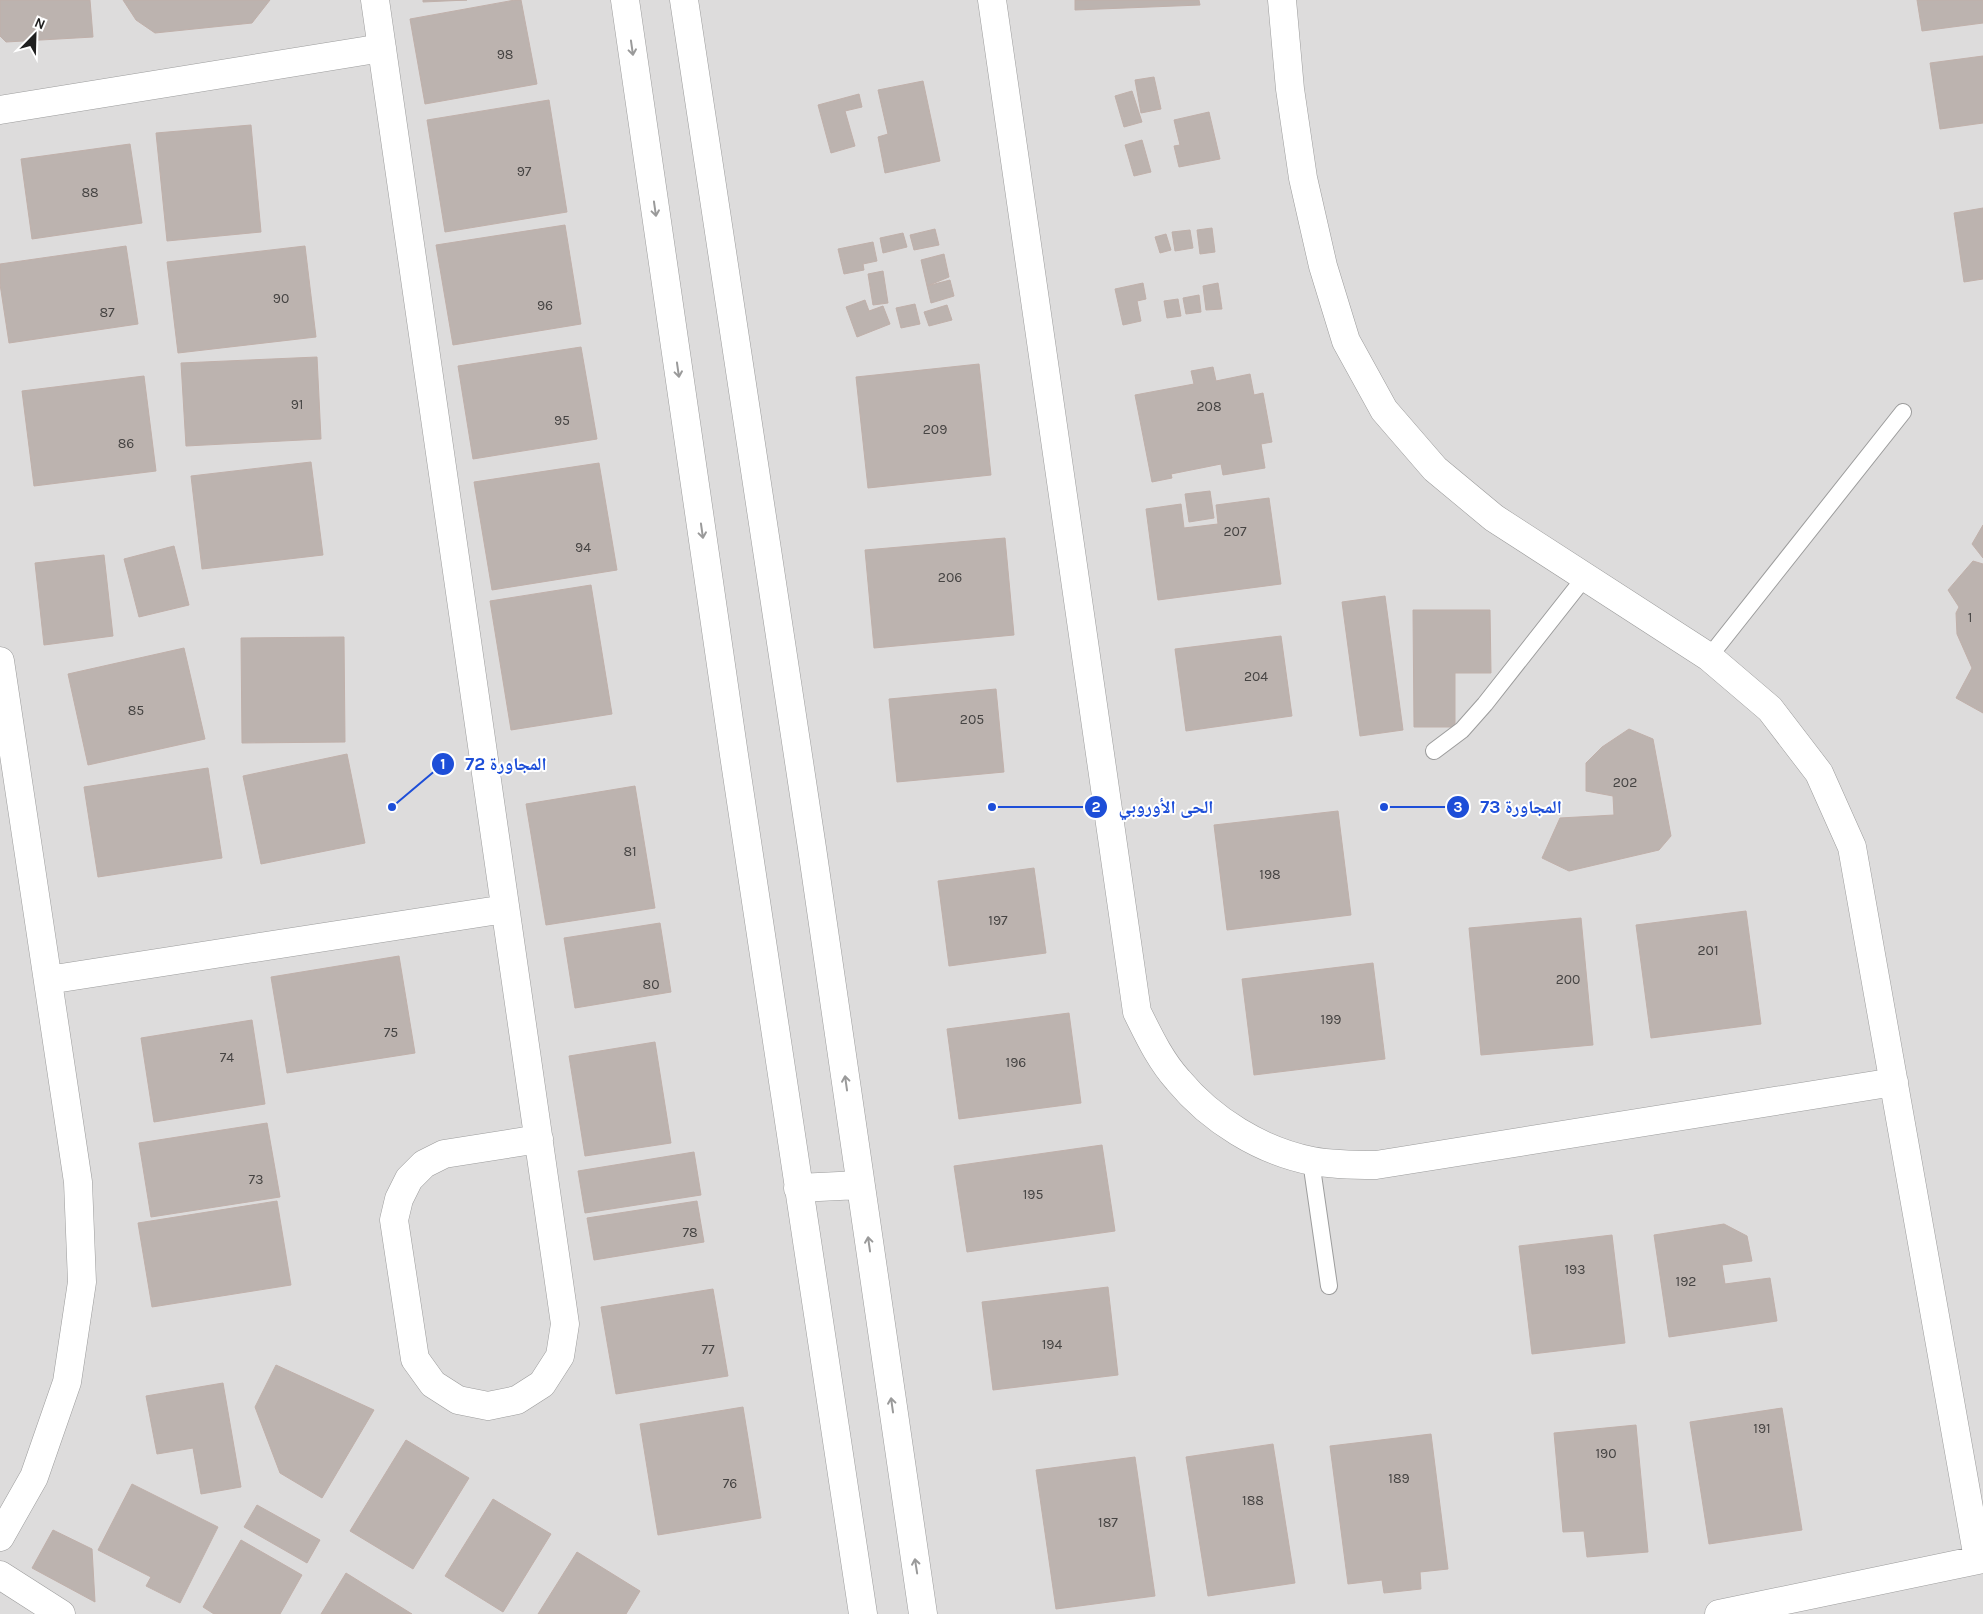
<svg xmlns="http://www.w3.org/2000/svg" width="1983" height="1614" font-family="Karla,'Noto Naskh Arabic',sans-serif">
	<rect width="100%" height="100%" fill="#efebe6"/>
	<path fill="#dddcdc" d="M 0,0 L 1983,0 L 1983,1614 L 0,1614 Z"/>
	<path fill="#bcb3af" stroke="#c0b0aa" d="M 0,0 L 90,0 L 93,37 L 6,42 L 0,36 Z
		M 270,0 L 252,23 L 155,33 L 136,20 L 123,0 Z
		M 423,0 L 467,0 L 423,2 Z
		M 515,0 L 521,0 L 537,84 L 425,104 L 410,19 Z
		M 1075,0 L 1199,0 L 1200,5 L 1075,10 Z
		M 1917,0 L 1983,0 L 1983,23 L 1922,31 Z
		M 1983,56 L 1983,123 L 1940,129 L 1930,63 Z
		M 1154,77 L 1161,109 L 1141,113 L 1135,80 Z
		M 923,81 L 940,161 L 885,173 L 878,137 L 888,134 L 878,90 Z
		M 1132,91 L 1142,122 L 1124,127 L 1115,96 Z
		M 859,94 L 862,107 L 845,111 L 855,146 L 831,153 L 818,105 Z
		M 549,100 L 567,212 L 445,232 L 427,120 Z
		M 1209,112 L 1220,159 L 1179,167 L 1174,146 L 1180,145 L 1174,120 Z
		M 251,125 L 261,232 L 167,241 L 156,133 Z
		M 1142,140 L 1151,172 L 1134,176 L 1125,145 Z
		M 130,144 L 142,223 L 32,239 L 21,159 Z
		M 1983,208 L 1983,279 L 1964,282 L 1954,213 Z
		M 565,225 L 581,324 L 453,345 L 436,245 Z
		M 1212,228 L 1215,252 L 1200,254 L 1197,230 Z
		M 935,229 L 939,245 L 914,250 L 910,235 Z
		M 1190,230 L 1193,248 L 1175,251 L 1172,232 Z
		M 903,233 L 907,247 L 883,253 L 880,238 Z
		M 1166,234 L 1171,250 L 1160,253 L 1155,237 Z
		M 873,242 L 877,261 L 863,264 L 864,270 L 844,274 L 838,249 Z
		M 126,246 L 138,324 L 9,343 L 0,284 L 0,264 Z
		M 305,246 L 316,337 L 178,353 L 167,262 Z
		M 944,254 L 949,277 L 927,286 L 921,260 Z
		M 883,271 L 888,303 L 873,305 L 868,274 Z
		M 950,280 L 954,296 L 931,303 L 927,286 Z
		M 1143,283 L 1146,299 L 1137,301 L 1141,321 L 1123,325 L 1115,289 Z
		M 1218,283 L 1222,309 L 1206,310 L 1203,286 Z
		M 1199,295 L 1201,312 L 1186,314 L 1183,298 Z
		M 1178,299 L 1181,316 L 1167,318 L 1164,301 Z
		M 865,300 L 869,311 L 883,306 L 890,324 L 857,337 L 846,307 Z
		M 915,304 L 920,324 L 901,328 L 896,308 Z
		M 947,305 L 952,320 L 929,326 L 924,312 Z
		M 581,347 L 597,439 L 473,459 L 458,366 Z
		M 317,357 L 321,439 L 186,446 L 181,363 Z
		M 979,364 L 991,475 L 868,488 L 856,377 Z
		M 1213,367 L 1216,381 L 1250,374 L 1254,395 L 1263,393 L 1272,442 L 1261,444 L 1265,468 L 1223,475 L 1221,464 L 1171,474 L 1172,478 L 1152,482 L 1135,395 L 1194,384 L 1191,371 Z
		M 144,376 L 156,471 L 34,486 L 22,391 Z
		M 311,462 L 323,555 L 202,569 L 191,476 Z
		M 599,463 L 617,570 L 492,590 L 474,482 Z
		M 1210,491 L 1214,518 L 1189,522 L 1185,494 Z
		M 1269,498 L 1281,584 L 1158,600 L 1146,509 L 1181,504 L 1184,528 L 1218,524 L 1216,505 Z
		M 1983,525 L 1983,558 L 1972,544 Z
		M 1005,538 L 1014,635 L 874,648 L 865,550 Z
		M 174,546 L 189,605 L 139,617 L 124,559 Z
		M 104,555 L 113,636 L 44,645 L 35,563 Z
		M 1973,561 L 1983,564 L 1983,713 L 1956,698 L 1972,668 L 1957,634 L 1956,613 L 1959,607 L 1948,590 Z
		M 591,585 L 612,714 L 511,730 L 490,601 Z
		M 1385,596 L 1403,730 L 1360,736 L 1342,602 Z
		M 1413,610 L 1490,610 L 1491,673 L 1455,673 L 1455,727 L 1414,727 Z
		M 1281,636 L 1292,716 L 1186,731 L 1175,649 Z
		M 344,637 L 345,742 L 242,743 L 241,638 Z
		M 184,648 L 205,739 L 88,765 L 68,674 Z
		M 996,689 L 1004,772 L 897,782 L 889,699 Z
		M 1629,729 L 1653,739 L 1671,836 L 1659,850 L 1569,871 L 1542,858 L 1560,818 L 1614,815 L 1613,796 L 1586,791 L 1586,763 L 1602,747 Z
		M 347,754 L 365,843 L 261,864 L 243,776 Z
		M 208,768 L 222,858 L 98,877 L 84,787 Z
		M 635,786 L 655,908 L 546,925 L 526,804 Z
		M 1338,811 L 1351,915 L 1227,930 L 1214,825 Z
		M 1034,868 L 1046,953 L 949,966 L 938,881 Z
		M 1746,911 L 1761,1024 L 1651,1038 L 1636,925 Z
		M 1581,918 L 1593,1045 L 1481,1055 L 1469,928 Z
		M 660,923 L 671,992 L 575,1008 L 564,938 Z
		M 399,956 L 415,1053 L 287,1073 L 271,977 Z
		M 1373,963 L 1385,1059 L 1254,1075 L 1242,979 Z
		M 1069,1013 L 1081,1103 L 959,1119 L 947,1029 Z
		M 252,1020 L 265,1104 L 154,1122 L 141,1038 Z
		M 655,1042 L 671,1143 L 585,1156 L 569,1056 Z
		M 267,1123 L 280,1197 L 151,1217 L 139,1143 Z
		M 1102,1145 L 1115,1231 L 967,1252 L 954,1166 Z
		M 694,1152 L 701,1195 L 585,1213 L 578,1171 Z
		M 277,1201 L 291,1285 L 152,1307 L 138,1223 Z
		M 697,1201 L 704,1242 L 594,1260 L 587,1218 Z
		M 1724,1224 L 1747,1236 L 1752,1261 L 1722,1265 L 1725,1284 L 1770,1278 L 1777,1321 L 1669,1337 L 1654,1235 Z
		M 1612,1235 L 1625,1343 L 1532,1354 L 1519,1246 Z
		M 1108,1287 L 1118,1375 L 993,1390 L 982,1302 Z
		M 713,1289 L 728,1376 L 616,1394 L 601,1307 Z
		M 276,1365 L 374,1410 L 322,1498 L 280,1473 L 255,1407 Z
		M 223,1383 L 241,1487 L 201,1494 L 193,1448 L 157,1454 L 146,1396 Z
		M 743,1407 L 761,1518 L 658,1535 L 640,1424 Z
		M 1782,1408 L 1802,1530 L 1709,1544 L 1690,1422 Z
		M 1636,1425 L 1648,1552 L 1587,1557 L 1584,1531 L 1563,1532 L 1554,1433 Z
		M 1431,1434 L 1448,1569 L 1420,1572 L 1421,1589 L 1384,1593 L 1382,1580 L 1348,1584 L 1330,1446 Z
		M 406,1440 L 469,1478 L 413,1569 L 350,1531 Z
		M 1273,1444 L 1295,1583 L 1208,1596 L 1186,1457 Z
		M 1135,1457 L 1155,1596 L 1056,1609 L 1036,1470 Z
		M 132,1484 L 218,1527 L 180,1603 L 146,1586 L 151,1577 L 98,1550 Z
		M 493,1499 L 551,1534 L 503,1612 L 445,1576 Z
		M 257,1505 L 320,1540 L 307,1563 L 244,1527 Z
		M 53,1530 L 92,1549 L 95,1602 L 32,1568 Z
		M 241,1540 L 302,1575 L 280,1614 L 214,1614 L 203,1607 Z
		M 577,1552 L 640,1591 L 626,1614 L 538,1614 Z
		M 346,1573 L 412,1614 L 321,1614 Z"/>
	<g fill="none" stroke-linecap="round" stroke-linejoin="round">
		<g stroke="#9c9c9c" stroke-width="18">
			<path id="lane" d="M 1709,657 L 1903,412
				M 1434,751 L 1462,730 L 1485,704 L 1585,577
				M 1311,1161 L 1329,1286"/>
		</g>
		<g stroke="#9c9c9c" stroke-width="29">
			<path id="street" d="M 375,0 L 565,1324 L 560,1356 L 542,1384 L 517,1400 L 488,1406 L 458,1400 L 433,1384 L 415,1359 L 394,1220 L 399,1199 L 409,1179 L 424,1164 L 444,1154 L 539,1139
				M 625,0 L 734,755 L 863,1614
				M 684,0 L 812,848 L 923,1614
				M 992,0 L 1137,1012 C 1149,1036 1160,1060 1178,1080 C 1211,1120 1261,1151 1312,1161 C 1334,1165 1355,1165 1376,1165 L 1894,1082
				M 1282,0 L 1290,89 L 1303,178 L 1323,266 L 1346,341 L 1384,410 L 1435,469 L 1494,518 L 1709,657 L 1770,709 L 1819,773 L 1852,847 L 1978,1559
				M 0,110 L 382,48
				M 0,661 L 78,1182 L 82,1282 L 67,1382 L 34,1477 L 0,1537
				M 48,980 L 505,909
				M 798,1188 L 860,1185
				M 0,1575 L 61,1614
				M 1719,1614 L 1983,1559"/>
		</g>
		<use href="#lane" stroke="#fff" stroke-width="16"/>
		<use href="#street" stroke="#fff" stroke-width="28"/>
	</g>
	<defs><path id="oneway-shaft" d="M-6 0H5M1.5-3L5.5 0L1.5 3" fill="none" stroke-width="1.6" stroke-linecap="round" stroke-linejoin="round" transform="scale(1.25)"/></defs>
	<g stroke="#9a9a9a">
		<use href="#oneway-shaft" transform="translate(632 48) rotate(82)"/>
		<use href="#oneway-shaft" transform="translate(655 209) rotate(82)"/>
		<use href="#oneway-shaft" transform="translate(678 370) rotate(82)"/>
		<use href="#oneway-shaft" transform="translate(702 531) rotate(82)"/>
		<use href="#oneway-shaft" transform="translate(846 1083) rotate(-98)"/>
		<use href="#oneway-shaft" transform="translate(869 1244) rotate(-98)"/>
		<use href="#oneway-shaft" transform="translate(892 1405) rotate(-98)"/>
		<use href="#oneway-shaft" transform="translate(916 1566) rotate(-99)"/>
	</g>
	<g text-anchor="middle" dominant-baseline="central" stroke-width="4" stroke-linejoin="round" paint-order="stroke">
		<g font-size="14" fill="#464443">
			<text x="505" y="54">98</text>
			<text x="524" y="171">97</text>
			<text x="90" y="192">88</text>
			<text x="281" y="298">90</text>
			<text x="545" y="305">96</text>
			<text x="107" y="312">87</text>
			<text x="297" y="404">91</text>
			<text x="1209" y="406">208</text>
			<text x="562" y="420">95</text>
			<text x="935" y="429">209</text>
			<text x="126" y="443">86</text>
			<text x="1235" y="531">207</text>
			<text x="583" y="547">94</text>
			<text x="950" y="577">206</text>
			<text x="1970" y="617">1</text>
			<text x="1256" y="676">204</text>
			<text x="136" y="710">85</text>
			<text x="972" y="719">205</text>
			<text x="1625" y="782">202</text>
			<text x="630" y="851">81</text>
			<text x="1270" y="874">198</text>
			<text x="998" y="920">197</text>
			<text x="1708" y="950">201</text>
			<text x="1568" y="979">200</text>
			<text x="651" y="984">80</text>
			<text x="1331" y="1019">199</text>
			<text x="391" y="1032">75</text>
			<text x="227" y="1057">74</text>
			<text x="1016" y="1062">196</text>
			<text x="256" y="1179">73</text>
			<text x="1033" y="1194">195</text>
			<text x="690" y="1232">78</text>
			<text x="1575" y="1269">193</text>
			<text x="1686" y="1281">192</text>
			<text x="1052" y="1344">194</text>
			<text x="708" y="1349">77</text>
			<text x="1762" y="1428">191</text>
			<text x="1606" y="1453">190</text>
			<text x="1399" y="1478">189</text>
			<text x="730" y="1483">76</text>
			<text x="1253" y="1500">188</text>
			<text x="1108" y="1522">187</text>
		</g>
	</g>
	<path fill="none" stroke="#1d4ed8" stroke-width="2" d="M392 807L443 764M992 807L1096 807M1384 807L1458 807"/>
	<g fill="#1d4ed8" stroke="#fff" stroke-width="2">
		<circle cx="392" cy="807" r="5"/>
		<circle cx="992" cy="807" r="5"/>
		<circle cx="1384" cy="807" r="5"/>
		<circle cx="443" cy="764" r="12"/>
		<circle cx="1096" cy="807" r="12"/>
		<circle cx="1458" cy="807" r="12"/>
	</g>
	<g font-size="15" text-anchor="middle" font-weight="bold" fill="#fff">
		<text x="443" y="769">1</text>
		<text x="1096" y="812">2</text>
		<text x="1458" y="812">3</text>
	</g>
	<g font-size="18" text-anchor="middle" font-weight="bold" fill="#1d4ed8" stroke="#fff" stroke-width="4" stroke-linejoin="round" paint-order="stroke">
		<text x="506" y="770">المجاورة 72</text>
		<text x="1166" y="813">الحى الأوروبي</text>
		<text x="1521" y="813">المجاورة 73</text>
	</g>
	<g transform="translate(35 35) rotate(23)" stroke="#ffffff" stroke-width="4" paint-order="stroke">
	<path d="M0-4L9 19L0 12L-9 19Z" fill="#1f1f1f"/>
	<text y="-8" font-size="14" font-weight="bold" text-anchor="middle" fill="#1f1f1f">N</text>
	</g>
</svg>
